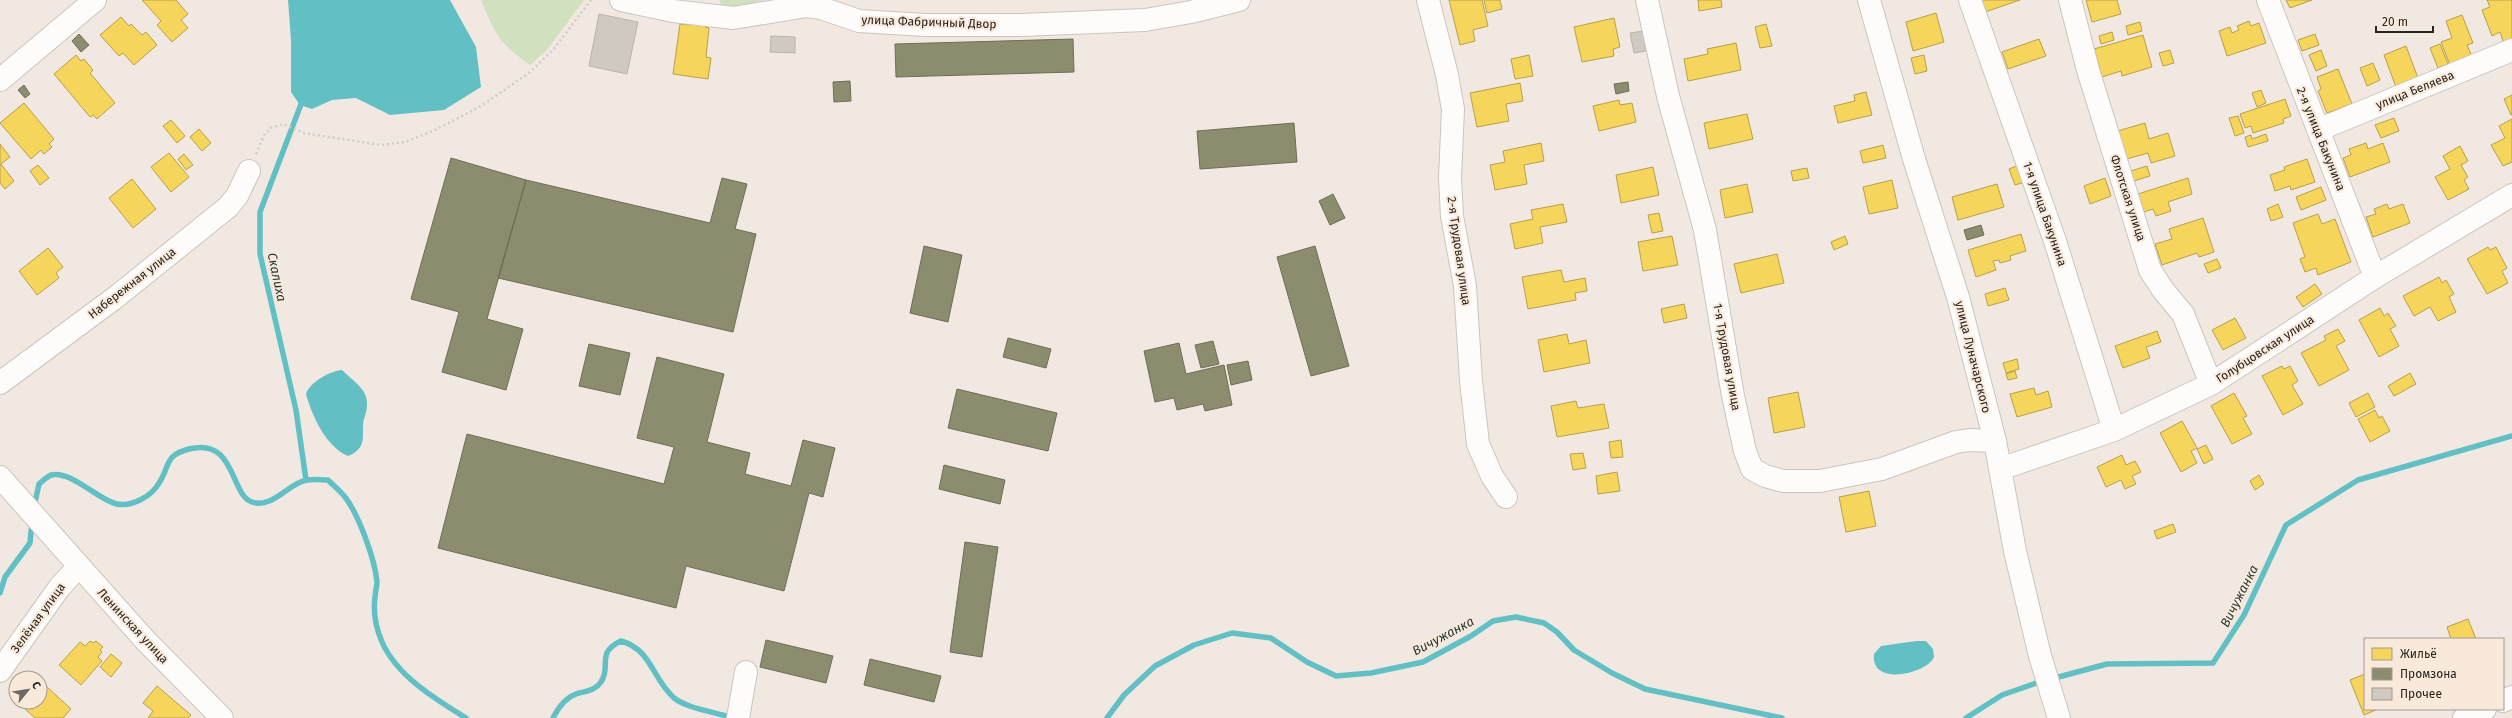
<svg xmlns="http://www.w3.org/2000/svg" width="2512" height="718" font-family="'Fira Sans',sans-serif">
	<rect width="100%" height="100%" fill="#f1e9e1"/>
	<path fill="#d1e0bf" d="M 481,0 L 584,0 L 547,50 L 530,65 C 498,42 496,35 481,0 Z
		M 719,0 L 764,0 L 723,9 Z"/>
	<path fill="#62c0c4" d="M 288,0 L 450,0 L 476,47 L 481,87 L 444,110 L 390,115 L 356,98 L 332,100 L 312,109 L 300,105 L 291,92 L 291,40 Z
		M 342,370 C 349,377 358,383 364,392 C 369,402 367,410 364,419 C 360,433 370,447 348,456 C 326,447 312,416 306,394 C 310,382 330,371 342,370 Z
		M 1916,641 L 1926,641 L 1933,649 L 1934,657 C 1927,674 1870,687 1874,654 L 1881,646 Z"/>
	<path fill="#f6d55c" stroke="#b8a049" d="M 142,0 L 176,0 L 188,14 L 181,20 L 188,28 L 172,42 L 157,25 L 161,21 Z
		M 1449,0 L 1482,0 L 1488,26 L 1473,30 L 1475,41 L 1460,45 Z
		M 1484,0 L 1500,0 L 1502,9 L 1487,13 Z
		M 1698,0 L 1721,0 L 1722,7 L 1699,11 Z
		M 1982,0 L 2020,0 L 1985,12 Z
		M 2086,0 L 2117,0 L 2121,14 L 2092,22 Z
		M 2286,0 L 2312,0 L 2290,8 Z
		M 2487,0 L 2512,0 L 2512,41 L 2504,44 L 2500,32 L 2492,36 L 2482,10 L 2490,7 Z
		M 1936,13 L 1944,42 L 1913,51 L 1906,22 Z
		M 2462,15 L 2473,43 L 2467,45 L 2472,57 L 2450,65 L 2441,42 L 2452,38 L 2446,21 Z
		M 121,17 L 129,26 L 131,24 L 142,35 L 146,32 L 157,45 L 134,65 L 123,53 L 119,56 L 100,35 Z
		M 1614,18 L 1620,47 L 1613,49 L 1614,56 L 1582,62 L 1574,27 Z
		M 690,20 L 706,23 L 705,27 L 709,28 L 706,57 L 711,58 L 708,79 L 673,74 L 680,24 L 689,25 Z
		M 2249,21 L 2251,26 L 2259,23 L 2266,43 L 2227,56 L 2219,31 L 2230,27 L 2232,33 L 2239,30 L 2237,26 Z
		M 2140,22 L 2142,31 L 2128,35 L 2126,26 Z
		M 1766,24 L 1772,46 L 1760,48 L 1755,27 Z
		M 2112,32 L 2114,40 L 2101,44 L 2099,36 Z
		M 2315,34 L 2319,45 L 2302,51 L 2298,40 Z
		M 2143,35 L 2152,67 L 2122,76 L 2121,71 L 2102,77 L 2094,49 Z
		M 2039,39 L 2046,56 L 2008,69 L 2002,52 Z
		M 1736,43 L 1741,70 L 1688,81 L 1684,59 L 1708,54 L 1707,49 Z
		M 2440,44 L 2448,64 L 2438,68 L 2430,48 Z
		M 2406,46 L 2418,78 L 2396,87 L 2384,55 Z
		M 2170,50 L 2174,63 L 2163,66 L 2159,53 Z
		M 2321,50 L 2327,66 L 2316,71 L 2309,55 Z
		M 76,55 L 81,61 L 84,59 L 93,70 L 90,73 L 115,103 L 97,119 L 93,115 L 90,117 L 54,74 Z
		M 1529,55 L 1533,76 L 1515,79 L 1511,59 Z
		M 1924,55 L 1927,71 L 1915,74 L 1911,58 Z
		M 2373,63 L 2380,80 L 2367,86 L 2360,68 Z
		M 2338,69 L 2352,104 L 2327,113 L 2318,91 L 2321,89 L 2317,77 Z
		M 1520,83 L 1523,101 L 1506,104 L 1509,121 L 1477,127 L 1470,93 Z
		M 2261,90 L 2266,103 L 2257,107 L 2252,93 Z
		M 1866,92 L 1872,115 L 1838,123 L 1834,106 L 1855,101 L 1854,95 Z
		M 2512,95 L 2512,115 L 2511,115 L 2504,99 Z
		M 2285,99 L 2291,116 L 2283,119 L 2284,123 L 2253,133 L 2251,126 L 2245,128 L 2240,114 Z
		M 1619,100 L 1620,105 L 1632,103 L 1636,122 L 1599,131 L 1593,106 Z
		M 24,103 L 54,139 L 49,144 L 52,147 L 44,154 L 41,150 L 31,159 L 0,123 Z
		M 1747,114 L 1753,139 L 1709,149 L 1704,123 Z
		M 2238,116 L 2244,133 L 2235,136 L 2229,118 Z
		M 2394,118 L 2399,131 L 2381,138 L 2375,125 Z
		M 2512,119 L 2512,162 L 2503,166 L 2491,145 L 2505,138 L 2499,126 Z
		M 171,120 L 185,136 L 177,143 L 163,126 Z
		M 2145,123 L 2149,139 L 2168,133 L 2175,156 L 2151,163 L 2148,153 L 2123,160 L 2114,132 Z
		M 199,129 L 211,143 L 202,151 L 190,137 Z
		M 2266,134 L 2268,141 L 2248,147 L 2245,137 L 2251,135 L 2252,139 Z
		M 1541,143 L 1544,161 L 1524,165 L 1527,184 L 1495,190 L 1490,165 L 1505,162 L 1503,151 Z
		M 2366,143 L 2368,149 L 2383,143 L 2390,162 L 2350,177 L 2343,158 L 2351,155 L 2349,149 Z
		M 0,144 L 10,157 L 1,164 L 14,181 L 5,189 L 0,183 Z
		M 1883,145 L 1886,158 L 1863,163 L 1860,151 Z
		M 2460,146 L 2468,161 L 2461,165 L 2468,177 L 2464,180 L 2469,189 L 2448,200 L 2435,177 L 2450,169 L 2443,156 Z
		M 169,153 L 189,177 L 171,192 L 151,167 Z
		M 184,154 L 193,165 L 186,170 L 178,159 Z
		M 2307,159 L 2315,182 L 2291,190 L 2290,186 L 2275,191 L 2270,175 L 2285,170 L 2284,167 Z
		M 38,165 L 49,178 L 40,185 L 30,171 Z
		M 2019,165 L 2025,182 L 2015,185 L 2009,169 Z
		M 2147,166 L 2150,176 L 2134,181 L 2131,171 Z
		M 1653,167 L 1659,195 L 1621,203 L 1616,175 Z
		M 1807,168 L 1809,178 L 1793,181 L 1791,171 Z
		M 2105,178 L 2111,196 L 2090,204 L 2084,186 Z
		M 2188,178 L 2192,194 L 2168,202 L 2171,211 L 2156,216 L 2153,209 L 2144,212 L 2138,194 Z
		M 132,179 L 156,209 L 133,228 L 109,198 Z
		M 1892,180 L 1898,208 L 1869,214 L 1863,187 Z
		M 1747,184 L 1753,212 L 1725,218 L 1720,190 Z
		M 1997,184 L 2004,207 L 1958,220 L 1952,197 Z
		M 2321,187 L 2326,200 L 2301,210 L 2296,197 Z
		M 1563,204 L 1567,222 L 1540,227 L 1543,243 L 1515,249 L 1510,224 L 1533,219 L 1531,210 Z
		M 2278,204 L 2283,217 L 2271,221 L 2267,209 Z
		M 2387,204 L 2389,209 L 2403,204 L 2410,223 L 2373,237 L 2366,217 L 2376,214 L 2374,209 Z
		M 1659,213 L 1663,231 L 1652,233 L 1648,215 Z
		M 2318,214 L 2322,224 L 2335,219 L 2351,262 L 2318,275 L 2316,268 L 2305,272 L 2300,259 L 2305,257 L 2293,223 Z
		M 2203,218 L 2214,252 L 2199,257 L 2197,253 L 2162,265 L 2155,244 L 2172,239 L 2169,229 Z
		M 2021,234 L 2026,251 L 2010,256 L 2011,260 L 2000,263 L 1999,260 L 1993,261 L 1996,270 L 1976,277 L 1968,250 Z
		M 1672,236 L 1678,265 L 1643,271 L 1638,242 Z
		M 1845,236 L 1848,244 L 1834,250 L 1831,242 Z
		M 2488,247 L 2490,250 L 2496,247 L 2507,268 L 2502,271 L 2508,283 L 2487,294 L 2467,259 Z
		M 48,248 L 63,267 L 56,273 L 59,278 L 37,295 L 19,271 Z
		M 1777,254 L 1784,283 L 1741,293 L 1734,264 Z
		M 2217,259 L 2221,268 L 2208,273 L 2204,264 Z
		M 1561,270 L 1564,282 L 1585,278 L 1587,291 L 1575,293 L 1576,300 L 1528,309 L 1522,277 Z
		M 2439,277 L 2442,283 L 2446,280 L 2454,294 L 2449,297 L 2456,312 L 2438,321 L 2430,307 L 2414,316 L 2403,296 Z
		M 2315,284 L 2322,294 L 2303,307 L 2296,297 Z
		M 2005,288 L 2009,300 L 1988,306 L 1985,294 Z
		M 1684,304 L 1687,318 L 1664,323 L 1661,309 Z
		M 2380,308 L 2384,316 L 2388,313 L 2396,326 L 2390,329 L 2399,346 L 2379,357 L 2359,320 Z
		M 2235,318 L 2246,338 L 2223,350 L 2212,330 Z
		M 2338,329 L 2345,341 L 2336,346 L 2349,370 L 2319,386 L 2301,353 L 2326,340 L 2324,336 Z
		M 2157,331 L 2161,342 L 2146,347 L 2150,358 L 2123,368 L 2115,346 Z
		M 1567,334 L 1569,344 L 1586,340 L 1590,363 L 1544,372 L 1538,340 Z
		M 2017,359 L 2019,369 L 2006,373 L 2003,363 Z
		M 2282,366 L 2284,369 L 2290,366 L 2298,381 L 2292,385 L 2303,404 L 2283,415 L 2262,376 Z
		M 2015,371 L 2017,378 L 2008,380 L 2006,374 Z
		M 2410,373 L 2416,384 L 2394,396 L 2388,386 Z
		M 2034,388 L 2036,395 L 2048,391 L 2052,407 L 2017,417 L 2010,394 Z
		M 1798,392 L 1805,427 L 1774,433 L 1768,398 Z
		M 2234,393 L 2247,416 L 2243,418 L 2252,434 L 2232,444 L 2211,406 Z
		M 2368,393 L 2375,407 L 2356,417 L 2349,403 Z
		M 1576,401 L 1578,408 L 1604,404 L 1609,428 L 1557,437 L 1551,406 Z
		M 2375,410 L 2379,418 L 2382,416 L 2390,431 L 2370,442 L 2358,419 Z
		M 2182,421 L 2197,448 L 2191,451 L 2197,463 L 2181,472 L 2160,433 Z
		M 1621,440 L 1623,457 L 1611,458 L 1609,442 Z
		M 2206,445 L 2213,459 L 2204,464 L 2197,449 Z
		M 1583,453 L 1586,468 L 1573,470 L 1570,454 Z
		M 2122,455 L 2126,465 L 2135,461 L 2141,472 L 2132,476 L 2136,484 L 2125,489 L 2121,480 L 2106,487 L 2097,467 Z
		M 1617,472 L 1620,491 L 1598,494 L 1596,476 Z
		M 2259,475 L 2264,484 L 2255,490 L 2250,481 Z
		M 1869,491 L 1876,526 L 1846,532 L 1839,497 Z
		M 2173,524 L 2176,532 L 2157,539 L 2154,531 Z
		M 2468,619 L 2476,639 L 2451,639 L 2447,627 Z
		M 90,641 L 93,643 L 96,641 L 103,647 L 100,650 L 102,652 L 98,657 L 102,661 L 81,685 L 59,665 L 80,642 L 85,646 Z
		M 111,654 L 122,663 L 111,677 L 100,667 Z
		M 2365,674 L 2365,709 L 2378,709 L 2364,715 L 2350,680 Z
		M 46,686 L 71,709 L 63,718 L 35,718 L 25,709 L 31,702 L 40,702 L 40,693 Z
		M 157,686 L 191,715 L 188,718 L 148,718 L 153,711 L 143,703 Z"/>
	<path fill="#8c8c6e" stroke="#6e6d56" d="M 79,34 L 89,45 L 81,52 L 72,41 Z
		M 1073,39 L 1074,72 L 896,77 L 895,44 Z
		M 850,81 L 851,101 L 834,102 L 833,82 Z
		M 1628,82 L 1629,91 L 1616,94 L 1614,84 Z
		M 24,85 L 30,94 L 25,98 L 18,90 Z
		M 1294,123 L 1297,162 L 1200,169 L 1197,131 Z
		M 451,158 L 526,180 L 487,319 L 523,329 L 506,390 L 442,372 L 459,312 L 411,299 Z
		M 722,178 L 747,184 L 735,229 L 756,234 L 733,332 L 498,278 L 526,180 L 710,223 Z
		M 1333,194 L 1345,218 L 1330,225 L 1319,201 Z
		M 1981,225 L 1984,235 L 1967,240 L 1964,230 Z
		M 924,246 L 962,255 L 948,322 L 910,313 Z
		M 1315,246 L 1349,366 L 1311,376 L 1277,257 Z
		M 1008,338 L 1051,349 L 1046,368 L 1003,357 Z
		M 1213,341 L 1219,364 L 1201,368 L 1195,345 Z
		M 1179,343 L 1186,374 L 1224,365 L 1232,405 L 1205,411 L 1203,404 L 1177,410 L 1174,398 L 1155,402 L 1144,351 Z
		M 589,344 L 630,353 L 620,395 L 579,386 Z
		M 657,357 L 724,374 L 707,442 L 750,453 L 745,474 L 791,486 L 803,440 L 835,448 L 823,497 L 809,493 L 784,591 L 686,566 L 676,608 L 438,548 L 467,434 L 664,484 L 674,447 L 637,438 Z
		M 1248,361 L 1252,380 L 1231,385 L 1227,365 Z
		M 957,389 L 1057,413 L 1048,451 L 948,428 Z
		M 944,465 L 1005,480 L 1000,504 L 939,489 Z
		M 965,542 L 998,547 L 982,657 L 950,652 Z
		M 766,640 L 833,656 L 826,683 L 760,667 Z
		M 870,659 L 941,676 L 934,702 L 864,685 Z"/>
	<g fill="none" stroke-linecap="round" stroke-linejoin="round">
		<path stroke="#62c0c4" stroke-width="5.5" d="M 303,99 L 260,212 L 260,254 L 296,410 L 306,480
			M 34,507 L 39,484 C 42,481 47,477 51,475 C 71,470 98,500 117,504 C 132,507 152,496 159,483 C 170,467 164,455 189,449 C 236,437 230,495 252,502 C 273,509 288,483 307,480 C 314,479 322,480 328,480 C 334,486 340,491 345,497 C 359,515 375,560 377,582 C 377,587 375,592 375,597 C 373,612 376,628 382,642 C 397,676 435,699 466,718
			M 0,593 L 5,577 L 30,543 L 32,521
			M 2051,679 L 2107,664 L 2213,663 L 2244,615 L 2286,525 L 2358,480 L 2512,436
			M 553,718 C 558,708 565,698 576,694 C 585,691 595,691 601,682 C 612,666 595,653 621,641 C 652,650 651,677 674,698 C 688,709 716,712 733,718
			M 1107,718 L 1124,695 L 1155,666 L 1194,645 L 1232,633 L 1271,638 L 1307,662 L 1336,676 L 1371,673 L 1423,662 L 1471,636 L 1493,621 L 1516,617 L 1544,623 L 1557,632 L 1574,650 L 1612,673 L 1645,689 L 1782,718
			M 1966,718 L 2002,695 L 2042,681"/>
	</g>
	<path fill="#cfc9c2" stroke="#bbb4ae" d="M 599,14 L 638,22 L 627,74 L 589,66 Z
		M 1643,31 L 1646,51 L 1634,53 L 1630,33 Z
		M 771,36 L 795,37 L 795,53 L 770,52 Z"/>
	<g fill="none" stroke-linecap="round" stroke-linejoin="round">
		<g stroke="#cbc5be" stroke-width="24">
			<path id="minor" d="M 621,0 L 673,11 L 733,18 L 807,6 L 821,8 L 859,21 L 925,25 L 1022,25 L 1145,20 L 1191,12 L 1239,0
				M 1428,0 L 1447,75 L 1453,109 L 1450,178 L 1452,216 L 1465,286 L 1471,381 L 1478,444 L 1492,476 L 1506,497
				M 1647,0 L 1668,96 L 1705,230 L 1733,396 L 1745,451 L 1752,469 L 1765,476 L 1783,481 L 1820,481 L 1882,469 L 1956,442 L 1969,440 L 1995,441
				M 1970,0 L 2055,241 L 2114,430
				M 2070,0 L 2088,70 L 2150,270 L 2163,290 L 2183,314 L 2211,384
				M 2268,0 L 2375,277
				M 0,80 L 95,0
				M 2318,130 L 2512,50
				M 0,383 L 116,297 L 228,207 L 237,196 L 249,171
				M 2000,469 L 2114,430 L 2211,384 L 2375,277 L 2512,195
				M 0,477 L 145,640 L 222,718
				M 0,671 L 59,588 L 78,567
				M 2503,701 L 2512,697
				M 738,718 L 746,672
				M 2464,718 L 2485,709"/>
		</g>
		<g stroke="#cbc5be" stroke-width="24">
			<path id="major" d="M 1869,0 L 1914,159 L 1958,297 L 1995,441 L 2015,551 L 2040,656 L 2059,718"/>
		</g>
		<path stroke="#cfccca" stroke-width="2.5" stroke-dasharray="2 3" stroke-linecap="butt" d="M 256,154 L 264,135 L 271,128 L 283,124 L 304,133 L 381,145 L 405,142 L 433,131 L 481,106 L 529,73 L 553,50 L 591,0"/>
		<use href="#minor" stroke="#fdfcfa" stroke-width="22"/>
		<use href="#major" stroke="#fdfcfa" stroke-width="22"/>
	</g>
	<g text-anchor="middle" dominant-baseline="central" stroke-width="4" stroke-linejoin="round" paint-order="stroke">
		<g font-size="12" fill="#29241e" stroke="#f8e9da">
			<text transform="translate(929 22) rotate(2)">улица Фабричный Двор</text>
			<text transform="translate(2415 90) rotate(-22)">улица Беляева</text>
			<text transform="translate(2321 139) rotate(68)">2-я улица Бакунина</text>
			<text transform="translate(2128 198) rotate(72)">Флотская улица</text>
			<text transform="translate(2045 214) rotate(71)">1-я улица Бакунина</text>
			<text transform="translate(1459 251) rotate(82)">2-я Трудовая улица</text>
			<text transform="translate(132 283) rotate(-38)">Набережная улица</text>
			<text transform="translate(2265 349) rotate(-33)">Голубцовская улица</text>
			<text transform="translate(1727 357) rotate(80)">1-я Трудовая улица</text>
			<text transform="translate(1973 357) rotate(76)">улица Луначарского</text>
			<text transform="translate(38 618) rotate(-54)">Зелёная улица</text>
			<text transform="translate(133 626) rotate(47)">Ленинская улица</text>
		</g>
		<g font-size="13" font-style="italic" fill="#1f3536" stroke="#f8e9da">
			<text transform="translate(277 277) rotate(78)">Скалиха</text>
			<text transform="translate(2239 596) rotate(-63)">Вичужанка</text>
			<text transform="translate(1443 636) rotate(-28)">Вичужанка</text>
		</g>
	</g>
	<rect x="2364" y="638" width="140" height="72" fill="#f8e9da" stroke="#a59a8f"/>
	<rect x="2372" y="648" width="20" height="12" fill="#f6d55c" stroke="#a59a8f"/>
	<text x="2400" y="658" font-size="12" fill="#29241e">Жильё</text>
	<rect x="2372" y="668" width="20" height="12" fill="#8c8c6e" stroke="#a59a8f"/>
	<text x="2400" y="678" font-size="12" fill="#29241e">Промзона</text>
	<rect x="2372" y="688" width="20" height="12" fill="#cfc9c2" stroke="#a59a8f"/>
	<text x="2400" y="698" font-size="12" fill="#29241e">Прочее</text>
	<g transform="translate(28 690) rotate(60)"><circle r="19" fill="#f8e9da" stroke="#a59a8f"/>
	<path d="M0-3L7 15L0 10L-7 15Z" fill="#6f6962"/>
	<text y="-6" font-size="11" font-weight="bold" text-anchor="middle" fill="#29241e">С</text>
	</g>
	<path d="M2376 26v6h57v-6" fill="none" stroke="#29241e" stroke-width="2"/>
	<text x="2382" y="26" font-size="12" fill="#29241e" stroke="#f8e9da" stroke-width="3" paint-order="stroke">20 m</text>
</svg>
